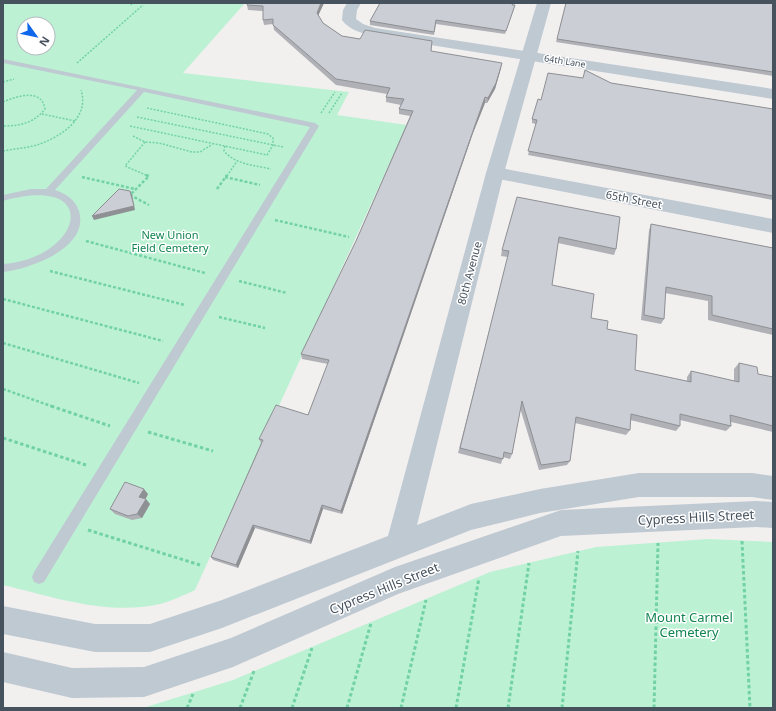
<svg xmlns="http://www.w3.org/2000/svg" width="776" height="711" font-family="'Noto Sans',sans-serif">
	<rect width="100%" height="100%" fill="#f2efef"/>
	<path fill="#bcf2d3" fill-rule="evenodd" d="M 3,3 L 245,3 L 183,73 L 349,92 L 337,115 L 407,125 L 195,590 C 184,595 172,601 160,604 C 107,616 54,597 3,585 ZM 24,24 L 48,24 L 48,48 L 24,48 Z
		M 708,539 L 773,542 L 773,708 L 143,708 L 233,680 L 490,572 L 596,547 Z"/>
	<g fill="none" stroke-linecap="round" stroke-linejoin="round">
		<path stroke="#72d2a6" stroke-width="1.5" stroke-dasharray="2 1.5" stroke-linecap="butt" d="M 131,5 L 132,3
			M 77,63 L 143,5
			M 3,82 L 14,79
			M 3,102 C 17,96 42,88 45,109 C 34,123 20,126 3,126
			M 321,113 L 335,92
			M 329,113 L 342,93
			M 42,114 L 75,121
			M 137,117 L 283,147
			M 130,126 L 267,155 L 273,145 L 273,138 L 268,134 L 147,108
			M 133,136 L 145,142 L 159,143 L 192,152 L 200,152 L 213,144
			M 145,142 L 125,166 L 148,176
			M 225,146 L 224,151 C 236,165 254,165 271,169
			M 3,151 C 14,149 26,148 37,145 C 61,137 90,118 81,90
			M 227,176 L 237,161"/>
		<path stroke="#72d2a6" stroke-width="2.5" stroke-dasharray="3 2" stroke-linecap="butt" d="M 146,175 L 149,176 L 130,195 L 149,205
			M 82,177 L 135,189
			M 225,177 L 260,185
			M 217,189 L 227,175
			M 275,220 L 349,237
			M 86,241 L 205,273
			M 50,271 L 185,305
			M 239,281 L 287,293
			M 3,299 L 163,341
			M 219,317 L 265,328
			M 3,343 L 139,383
			M 3,389 L 54,407"/>
		<path stroke="#72d2a6" stroke-width="3" stroke-dasharray="3.5 2.5" stroke-linecap="butt" d="M 51,406 L 110,426
			M 148,432 L 213,451
			M 3,438 L 86,465
			M 88,530 L 200,565
			M 742,541 L 750,708
			M 187,708 L 193,694
			M 240,708 L 254,671
			M 292,708 L 312,648
			M 347,708 L 371,623
			M 401,708 L 426,600
			M 456,708 L 479,578
			M 508,708 L 529,563
			M 562,708 L 578,551
			M 654,708 L 658,543"/>
		<path fill="#bfc9d2" fill-rule="evenodd" d="M 3,59 L 315,123 L 319,126 L 44,582 L 39,584 L 34,582 L 32,577 L 34,572 L 310,127 L 144,92 L 55,190 C 66,194 75,199 79,211 C 90,248 30,269 3,272 L 3,264 C 83,258 103,173 3,201 L 3,195 L 31,189 L 46,189 L 137,90 L 3,63 Z"/>
		<path fill="#bfc9d2" fill-rule="evenodd" d="M 347,3 L 361,3 L 357,10 L 356,19 L 363,24 L 375,28 L 773,89 L 773,99 L 373,36 C 362,33 349,30 342,20 L 343,10 Z
			M 495,167 L 773,219 L 773,233 L 489,177 L 486,173 L 489,169 Z"/>
		<path fill="#bfc9d2" fill-rule="evenodd" d="M 537,3 L 551,3 L 504,173 L 417,525 L 471,504 L 540,489 L 639,473 L 752,473 L 773,476 L 773,500 L 752,497 L 639,497 L 540,513 L 471,530 L 222,628 L 150,652 L 95,652 L 3,634 L 3,606 L 95,624 L 150,624 L 222,600 L 388,536 L 486,173 Z
			M 756,501 L 773,502 L 773,528 L 756,527 L 561,536 L 398,594 L 233,667 L 144,697 L 72,698 L 3,682 L 3,652 L 72,668 L 144,667 L 231,638 L 395,567 L 561,510 Z"/>
	</g>
	<path fill="#afb1b6" d="M 324,3 L 318,16 L 323,23 L 342,36 L 360,39 L 432,41 L 431,51 L 501,68 L 495,89 L 487,103 L 485,103 L 473,133 L 342,514 L 323,509 L 311,544 L 255,528 L 238,568 L 213,560 L 211,557 L 261,443 L 259,439 L 308,415 L 328,364 L 302,359 L 301,354 L 356,241 L 410,116 L 399,114 L 399,109 L 401,105 L 386,102 L 386,97 L 387,94 L 336,85 L 274,30 L 273,24 L 264,25 L 263,20 L 263,11 L 248,10 L 247,5 Z
		M 380,3 L 513,3 L 513,5 L 514,9 L 505,34 L 436,24 L 434,35 L 370,25 L 370,21 Z
		M 566,3 L 773,3 L 773,76 L 556,42 Z
		M 585,70 L 611,83 L 773,109 L 773,200 L 528,155 L 536,124 L 532,123 L 532,119 L 541,100 L 583,78 Z
		M 620,217 L 616,249 L 614,255 L 558,243 L 552,285 L 591,318 L 607,329 L 635,370 L 687,381 L 687,377 L 691,371 L 734,381 L 734,369 L 739,363 L 758,374 L 773,377 L 773,432 L 731,422 L 731,426 L 726,431 L 680,420 L 680,426 L 676,431 L 630,420 L 630,430 L 626,435 L 575,423 L 570,461 L 567,465 L 539,470 L 520,408 L 512,454 L 510,459 L 503,457 L 501,464 L 458,453 L 508,257 L 501,256 L 502,250 Z
		M 651,224 L 773,248 L 773,335 L 708,320 L 708,301 L 665,293 L 664,319 L 661,324 L 641,320 L 649,230 Z
		M 148,494 L 145,499 L 150,504 L 142,518 L 132,520 L 115,514 L 110,509 Z"/>
	<path fill="#8e9094" d="M 321,3 L 324,3 L 317,18 L 317,13 Z
		M 502,63 L 501,68 L 495,89 L 487,103 L 488,98 Z
		M 485,97 L 485,103 L 473,133 L 342,514 L 341,511 L 474,128 Z
		M 130,191 L 132,195 L 135,210 L 94,220 L 92,216 Z
		M 144,489 L 148,494 L 144,502 L 139,497 Z
		M 146,499 L 150,504 L 142,518 L 137,514 Z
		M 322,505 L 323,509 L 311,544 L 310,541 Z
		M 253,525 L 255,528 L 238,568 L 236,565 Z"/>
	<path fill="#cbced4" stroke="#8e9094" d="M 248,3 L 321,3 L 317,13 L 323,23 L 342,36 L 360,39 L 365,30 L 432,41 L 431,51 L 502,63 L 496,83 L 488,98 L 485,97 L 474,128 L 341,511 L 322,505 L 310,541 L 253,525 L 236,565 L 211,557 L 263,440 L 259,439 L 276,405 L 308,415 L 329,360 L 301,354 L 356,241 L 413,111 L 399,109 L 404,99 L 386,97 L 390,88 L 336,79 L 273,25 L 273,19 L 263,20 L 263,6 L 247,5 Z
		M 380,3 L 513,3 L 512,5 L 515,5 L 506,31 L 436,20 L 434,32 L 370,21 Z
		M 566,3 L 773,3 L 773,72 L 557,39 Z
		M 585,70 L 611,83 L 773,109 L 773,196 L 528,151 L 537,120 L 532,119 L 538,99 L 541,100 L 548,73 L 583,78 Z
		M 119,189 L 130,191 L 134,206 L 92,216 Z
		M 517,197 L 620,217 L 616,249 L 559,237 L 552,285 L 594,294 L 591,318 L 608,321 L 607,329 L 637,335 L 635,370 L 691,382 L 691,371 L 739,382 L 739,363 L 757,367 L 758,374 L 773,377 L 773,426 L 730,415 L 731,426 L 680,414 L 680,426 L 631,414 L 630,430 L 576,417 L 570,461 L 541,465 L 522,401 L 512,454 L 504,452 L 503,459 L 460,448 L 509,251 L 502,250 Z
		M 651,224 L 773,248 L 773,329 L 712,315 L 712,296 L 666,287 L 664,319 L 644,315 Z
		M 125,482 L 144,489 L 139,497 L 146,499 L 137,514 L 128,516 L 110,509 Z"/>
	<g text-anchor="middle" dominant-baseline="central" stroke-width="3" stroke-linejoin="round" paint-order="stroke">
		<g font-size="9" fill="#46525e" stroke="#fff">
			<text transform="translate(565 61) rotate(9)">64th Lane</text>
		</g>
		<g font-size="11" fill="#46525e" stroke="#fff">
			<text transform="translate(634 199) rotate(11)">65th Street</text>
			<text transform="translate(469 273) rotate(-75)">80th Avenue</text>
		</g>
		<g font-size="11" fill="#128450" stroke="#fff">
			<text x="170" y="234">New Union<tspan x="170" dy="13">Field Cemetery</tspan></text>
		</g>
		<g font-size="13" fill="#46525e" stroke="#fff">
			<text transform="translate(696 517) rotate(-3)">Cypress Hills Street</text>
			<text transform="translate(384 588) rotate(-22)">Cypress Hills Street</text>
		</g>
		<g font-size="13" fill="#128450" stroke="#fff">
			<text x="689" y="617">Mount Carmel<tspan x="689" dy="15">Cemetery</tspan></text>
		</g>
	</g>
	<rect width="776" height="711" fill="none" stroke="#46525e" stroke-width="8"/>
	<g transform="translate(36 36) rotate(123)"><circle r="19" fill="#ffffff" stroke="#b5babf"/>
	<path d="M0-3L7 15L0 10L-7 15Z" fill="#0f67ec"/>
	<text y="-6" font-size="11" font-weight="bold" text-anchor="middle" fill="#46525e">N</text>
	</g>
</svg>
